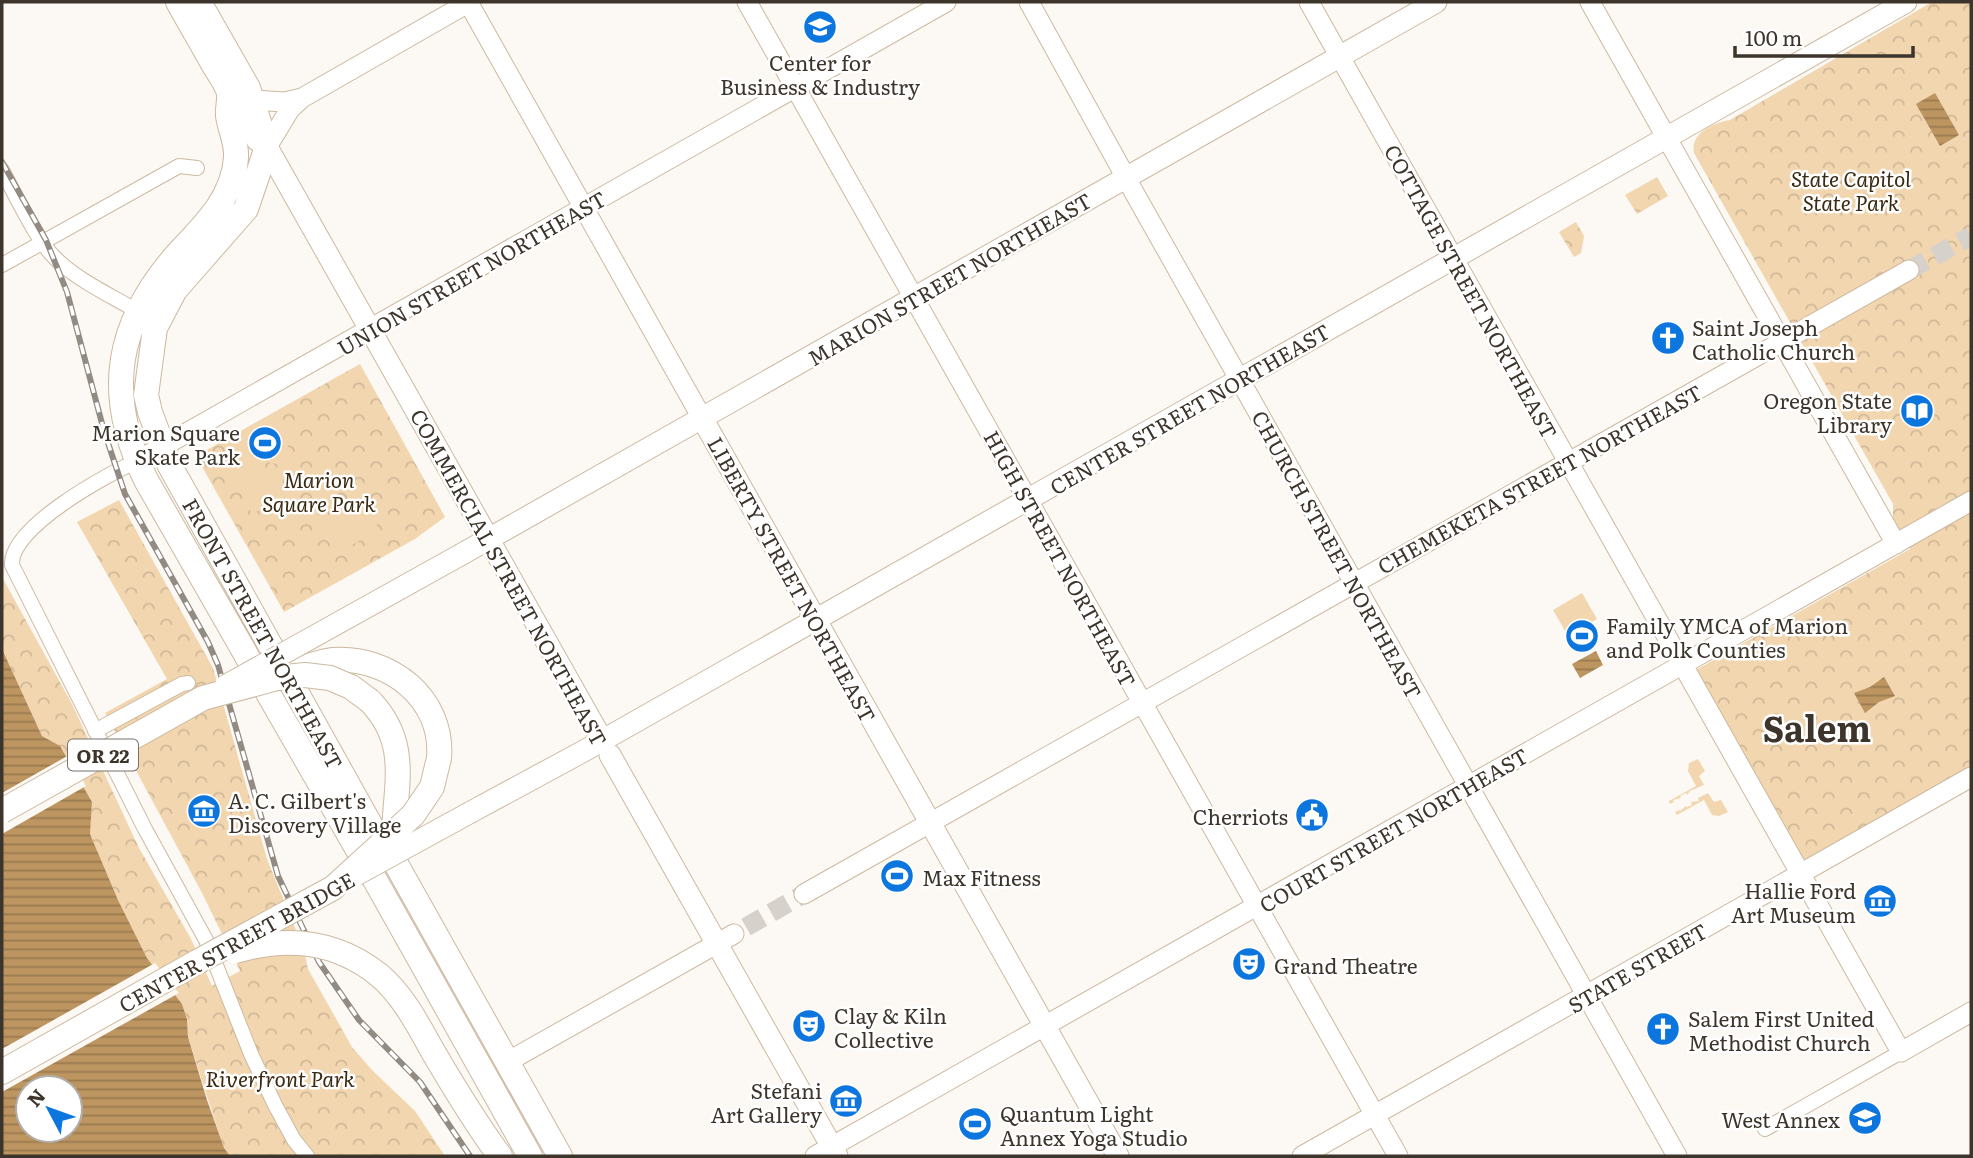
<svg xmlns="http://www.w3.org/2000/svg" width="1973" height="1158" font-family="Literata,serif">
	<defs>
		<pattern id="forest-crowns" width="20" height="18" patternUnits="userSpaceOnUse" patternTransform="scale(1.75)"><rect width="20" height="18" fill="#f2d6b0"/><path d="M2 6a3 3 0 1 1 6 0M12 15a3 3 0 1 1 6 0" fill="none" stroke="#d0b898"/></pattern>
		<pattern id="water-rules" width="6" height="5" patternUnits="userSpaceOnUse" patternTransform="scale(1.75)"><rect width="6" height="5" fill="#bc9560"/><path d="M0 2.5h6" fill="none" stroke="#9a7a4f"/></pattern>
	</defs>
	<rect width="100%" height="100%" fill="#fcf8f3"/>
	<path fill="url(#forest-crowns)" d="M 1932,2 L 1971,2 L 1971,766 L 1803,862 L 1696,670 L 1910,549 L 1893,519 L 1893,504 L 1694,153 C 1690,133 1713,123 1730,120 Z
		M 1657,177 L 1668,196 L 1637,214 L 1625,195 Z
		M 1576,222 L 1584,236 L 1581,253 L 1574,257 L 1559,232 Z
		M 360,364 L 445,517 L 415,539 L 284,612 L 196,456 Z
		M 119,500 L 213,668 L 267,859 L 304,950 L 308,969 L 352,1047 L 372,1070 L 415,1111 L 445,1156 L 230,1156 L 224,1149 L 188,1037 L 187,1019 L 182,1004 L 147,958 L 118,900 L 90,834 L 92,802 L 60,747 L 42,736 L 2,649 L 2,577 L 72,704 L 139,848 L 191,939 L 212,986 L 240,971 L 202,893 L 105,713 L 167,679 L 77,522 Z"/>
	<path fill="#f2d6b0" d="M 1930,30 L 1926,40 L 1875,69 L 1866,67 Z
		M 274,419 C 289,427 288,444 288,458 L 281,465 L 252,459 L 240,442 C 242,427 259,419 274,419 Z
		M 227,468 L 266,475 L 279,499 L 252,514 Z
		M 364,505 L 379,529 L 345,549 L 331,524 Z
		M 1582,593 L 1597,619 L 1568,636 L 1553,610 Z
		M 1698,759 L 1705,771 L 1699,776 L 1704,785 L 1690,791 L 1687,795 L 1686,793 L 1680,796 L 1681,798 L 1673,800 L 1674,802 L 1670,804 L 1669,801 L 1696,786 L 1688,771 L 1689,763 Z
		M 1708,793 L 1714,802 L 1721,800 L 1728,812 L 1719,816 L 1712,815 L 1704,800 L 1677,815 L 1675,812 L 1679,810 L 1680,811 L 1686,806 L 1687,807 L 1692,805 L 1691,802 L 1699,801 L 1698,798 Z"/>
	<path fill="url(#water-rules)" fill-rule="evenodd" d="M 1935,93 L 1959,135 L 1940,146 L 1916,104 Z
		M 2,649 L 42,736 L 60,746 L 92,802 L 90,834 L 118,900 L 147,958 L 182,1004 L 187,1019 L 188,1037 L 207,1100 L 224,1148 L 230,1156 L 2,1156 ZM 28,1088 L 70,1088 L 70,1130 L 28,1130 Z
		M 1596,651 L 1603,665 L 1580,678 L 1572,664 Z
		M 1884,677 L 1895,696 L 1879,702 L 1865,713 L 1854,693 L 1870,687 Z"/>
	<path fill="#fcf8f3" d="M 69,755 L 86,786 L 2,834 L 2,793 Z
		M 155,963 L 179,993 L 2,1092 L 2,1049 Z"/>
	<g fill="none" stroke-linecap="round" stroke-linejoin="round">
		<path stroke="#d6d1cb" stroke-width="19" stroke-dasharray="19 10" stroke-linecap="butt" d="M 1909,270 L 1971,236
			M 746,927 L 804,894"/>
		<g stroke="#ccb99f" stroke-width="16">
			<path id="street" d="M 2,170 C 15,194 37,241 55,258 C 77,280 110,295 137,311
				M 2,265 L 179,166 L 197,168
				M 137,461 C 106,475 9,528 12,565 L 145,829 L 206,940 L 251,1054 L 275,1105 L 294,1140 L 307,1156
				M 95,731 L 182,684 L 188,683
				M 1765,1129 L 1901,1052"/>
		</g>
		<g stroke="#ccb99f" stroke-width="21">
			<path id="secondary" d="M 468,2 L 702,418
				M 747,2 L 1398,1156
				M 1029,2 L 1135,194 L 1677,1156
				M 1309,2 L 1901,1052 L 1971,1012
				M 1590,2 L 1896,544
				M 252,100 L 285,102 L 302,98
				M 267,147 L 290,109 L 302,98 L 468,3
				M 137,461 L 946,2
				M 804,894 L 1909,270
				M 507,1062 L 734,934
				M 815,1156 L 1971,501
				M 1302,1156 L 1971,777"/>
		</g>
		<g stroke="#ccb99f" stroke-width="23">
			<path id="primary" d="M 229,92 L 257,140 L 267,147 L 602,740
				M 702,418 L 1118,1156
				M 462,554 L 1436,2
				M 610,755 L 837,1156
				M 471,812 L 582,752 L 1906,2"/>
		</g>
		<g stroke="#ccb99f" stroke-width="26">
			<path id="highway" d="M 178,2 C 189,22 201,42 212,62 C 217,71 224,80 228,90 C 231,98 227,107 228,116 C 230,130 237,143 236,157 C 234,196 206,224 180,251 C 116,322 103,393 146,480 L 370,871 L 530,1156
				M 199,2 L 248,88 L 267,147 L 246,209 L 175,290 L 155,328 L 146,395 L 150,412 L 170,466 L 380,842 L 395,862 L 560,1156
				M 287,676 C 302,668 316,662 333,660 C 390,656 444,699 439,758
				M 370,701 C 414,747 392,792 394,848
				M 379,975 C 404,996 419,1027 435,1055 C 455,1089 476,1124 500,1156
				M 2,1072 L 197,962"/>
		</g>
		<use href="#street" stroke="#fff" stroke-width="14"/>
		<use href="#secondary" stroke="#fff" stroke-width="19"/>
		<use href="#primary" stroke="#fff" stroke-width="21"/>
		<use href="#highway" stroke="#fff" stroke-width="24"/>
		<g stroke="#918b83" stroke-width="6">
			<path id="rail" d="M 2,162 L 46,240 L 67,292 L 104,431 L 125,494 L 208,642 L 218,665 L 278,876 L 319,962 L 359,1020 L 420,1082 L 470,1156"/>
		</g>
		<use href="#rail" stroke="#fff" stroke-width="3.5" stroke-dasharray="10" stroke-linecap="butt"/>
		<g stroke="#ccb99f" stroke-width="23" stroke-linecap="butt">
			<path id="primary-bridge" d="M 225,686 L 462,554
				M 356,875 L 471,812"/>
		</g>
		<g stroke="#ccb99f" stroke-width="26" stroke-linecap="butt">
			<path id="highway-bridge" d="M 2,811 L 203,698 L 277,678 L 305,675 L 330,678 L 351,687 L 370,701
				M 235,951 C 287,936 335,940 379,975
				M 197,962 L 333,888 L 413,815 L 432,787 L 439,758"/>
		</g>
		<use href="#primary-bridge" stroke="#fff" stroke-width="21"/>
		<use href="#highway-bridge" stroke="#fff" stroke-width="24"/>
	</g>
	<defs>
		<g id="university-disc" transform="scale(1.75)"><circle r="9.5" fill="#0d76de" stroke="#fff"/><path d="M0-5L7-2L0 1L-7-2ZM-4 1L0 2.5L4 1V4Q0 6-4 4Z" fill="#fff"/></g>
		<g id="church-disc" transform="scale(1.75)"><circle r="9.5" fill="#0d76de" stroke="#fff"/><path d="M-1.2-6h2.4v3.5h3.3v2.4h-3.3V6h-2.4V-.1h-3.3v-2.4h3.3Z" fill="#fff"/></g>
		<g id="library-disc" transform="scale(1.75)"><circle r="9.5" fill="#0d76de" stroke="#fff"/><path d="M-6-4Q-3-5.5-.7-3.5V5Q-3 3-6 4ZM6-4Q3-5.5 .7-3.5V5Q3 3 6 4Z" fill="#fff"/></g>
		<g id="stadium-disc" transform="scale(1.75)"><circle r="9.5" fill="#0d76de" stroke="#fff"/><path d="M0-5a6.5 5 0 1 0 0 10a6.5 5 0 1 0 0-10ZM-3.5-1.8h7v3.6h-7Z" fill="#fff"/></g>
		<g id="museum-disc" transform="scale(1.75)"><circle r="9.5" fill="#0d76de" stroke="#fff"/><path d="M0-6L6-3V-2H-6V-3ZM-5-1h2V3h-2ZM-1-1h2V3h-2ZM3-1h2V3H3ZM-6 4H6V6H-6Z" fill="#fff"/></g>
		<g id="civic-disc" transform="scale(1.75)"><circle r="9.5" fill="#0d76de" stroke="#fff"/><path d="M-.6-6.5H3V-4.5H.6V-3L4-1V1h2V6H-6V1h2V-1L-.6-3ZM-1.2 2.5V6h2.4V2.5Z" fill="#fff"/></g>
		<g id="theatre-disc" transform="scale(1.75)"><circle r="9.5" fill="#0d76de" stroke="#fff"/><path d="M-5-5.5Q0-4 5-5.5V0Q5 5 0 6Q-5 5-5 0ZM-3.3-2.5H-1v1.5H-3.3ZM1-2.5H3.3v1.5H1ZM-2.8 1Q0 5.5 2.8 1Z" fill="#fff"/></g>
	</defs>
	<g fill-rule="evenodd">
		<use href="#university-disc" x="820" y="27"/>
		<use href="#church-disc" x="1668" y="338"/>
		<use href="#library-disc" x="1917" y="411"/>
		<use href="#stadium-disc" x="265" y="443"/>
		<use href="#stadium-disc" x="1582" y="636"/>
		<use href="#museum-disc" x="204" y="811"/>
		<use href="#civic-disc" x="1312" y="815"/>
		<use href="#stadium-disc" x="897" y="876"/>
		<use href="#museum-disc" x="1880" y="901"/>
		<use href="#theatre-disc" x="1249" y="964"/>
		<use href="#theatre-disc" x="809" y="1026"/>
		<use href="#church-disc" x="1663" y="1029"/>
		<use href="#museum-disc" x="846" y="1101"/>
		<use href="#university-disc" x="1865" y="1118"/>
		<use href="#stadium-disc" x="975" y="1124"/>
	</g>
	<g text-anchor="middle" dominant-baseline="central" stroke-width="5" stroke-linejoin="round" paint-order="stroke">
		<rect fill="#fff" stroke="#77726b" stroke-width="2" x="68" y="739.5" width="70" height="31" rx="5"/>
		<g font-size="19" font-weight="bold" fill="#3d352b">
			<text x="103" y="755">OR 22</text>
		</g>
		<g font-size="21" fill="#3d352b" stroke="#fff" text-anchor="start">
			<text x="820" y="61" text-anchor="middle">Center for<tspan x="820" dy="24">Business &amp; Industry</tspan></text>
			<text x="1692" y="326">Saint Joseph<tspan x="1692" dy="24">Catholic Church</tspan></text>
			<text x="1892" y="399" text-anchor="end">Oregon State<tspan x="1892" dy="24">Library</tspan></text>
			<text x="240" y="431" text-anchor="end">Marion Square<tspan x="240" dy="24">Skate Park</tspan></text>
			<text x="1606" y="624">Family YMCA of Marion<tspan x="1606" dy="24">and Polk Counties</tspan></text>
			<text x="228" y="799">A. C. Gilbert's<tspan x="228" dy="24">Discovery Village</tspan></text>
			<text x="1288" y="815" text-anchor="end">Cherriots</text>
			<text x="922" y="876">Max Fitness</text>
			<text x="1856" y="889" text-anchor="end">Hallie Ford<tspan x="1856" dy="24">Art Museum</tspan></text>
			<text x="1274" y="964">Grand Theatre</text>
			<text x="834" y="1014">Clay &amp; Kiln<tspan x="834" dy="24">Collective</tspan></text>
			<text x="1688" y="1017">Salem First United<tspan x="1688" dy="24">Methodist Church</tspan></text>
			<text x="822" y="1089" text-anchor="end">Stefani<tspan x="822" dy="24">Art Gallery</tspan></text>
			<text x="1000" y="1112">Quantum Light<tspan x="1000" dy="24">Annex Yoga Studio</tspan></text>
			<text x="1840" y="1118" text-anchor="end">West Annex</text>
		</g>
		<g font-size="21" font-style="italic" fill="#3b2a11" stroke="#fff">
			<text x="1851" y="177">State Capitol<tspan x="1851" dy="24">State Park</tspan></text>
			<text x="319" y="478">Marion<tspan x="319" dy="24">Square Park</tspan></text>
			<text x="280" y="1077">Riverfront Park</text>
		</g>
		<g font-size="21" fill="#3d352b" stroke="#fff">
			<text transform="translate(471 272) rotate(-30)">UNION STREET NORTHEAST</text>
			<text transform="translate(949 278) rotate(-30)">MARION STREET NORTHEAST</text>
			<text transform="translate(1472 291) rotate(61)">COTTAGE STREET NORTHEAST</text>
			<text transform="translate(1189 408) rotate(-30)">CENTER STREET NORTHEAST</text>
			<text transform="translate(1539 478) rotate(-29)">CHEMEKETA STREET NORTHEAST</text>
			<text transform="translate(1338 554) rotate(61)">CHURCH STREET NORTHEAST</text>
			<text transform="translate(1061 558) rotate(61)">HIGH STREET NORTHEAST</text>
			<text transform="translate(510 577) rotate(61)">COMMERCIAL STREET NORTHEAST</text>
			<text transform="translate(793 579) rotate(61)">LIBERTY STREET NORTHEAST</text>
			<text transform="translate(264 633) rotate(61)">FRONT STREET NORTHEAST</text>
			<text transform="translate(1393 829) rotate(-30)">COURT STREET NORTHEAST</text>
			<text transform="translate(236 941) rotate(-29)">CENTER STREET BRIDGE</text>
			<text transform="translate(1637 967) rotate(-30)">STATE STREET</text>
		</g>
		<g font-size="35" font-weight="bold" fill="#3d352b" stroke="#fff">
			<text x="1817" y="727">Salem</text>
		</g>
	</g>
	<rect width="1973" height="1158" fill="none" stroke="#3d352b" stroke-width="7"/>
	<g transform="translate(49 1109) rotate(311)"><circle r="33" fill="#ffffff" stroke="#b1aeaa" stroke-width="2"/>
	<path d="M0-5L12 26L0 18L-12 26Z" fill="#0d76de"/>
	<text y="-10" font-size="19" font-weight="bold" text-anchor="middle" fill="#3d352b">N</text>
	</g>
	<path d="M1735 46v10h178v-10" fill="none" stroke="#3d352b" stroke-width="3.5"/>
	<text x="1745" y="46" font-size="21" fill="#3d352b" stroke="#ffffff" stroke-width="5" paint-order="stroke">100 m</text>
</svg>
